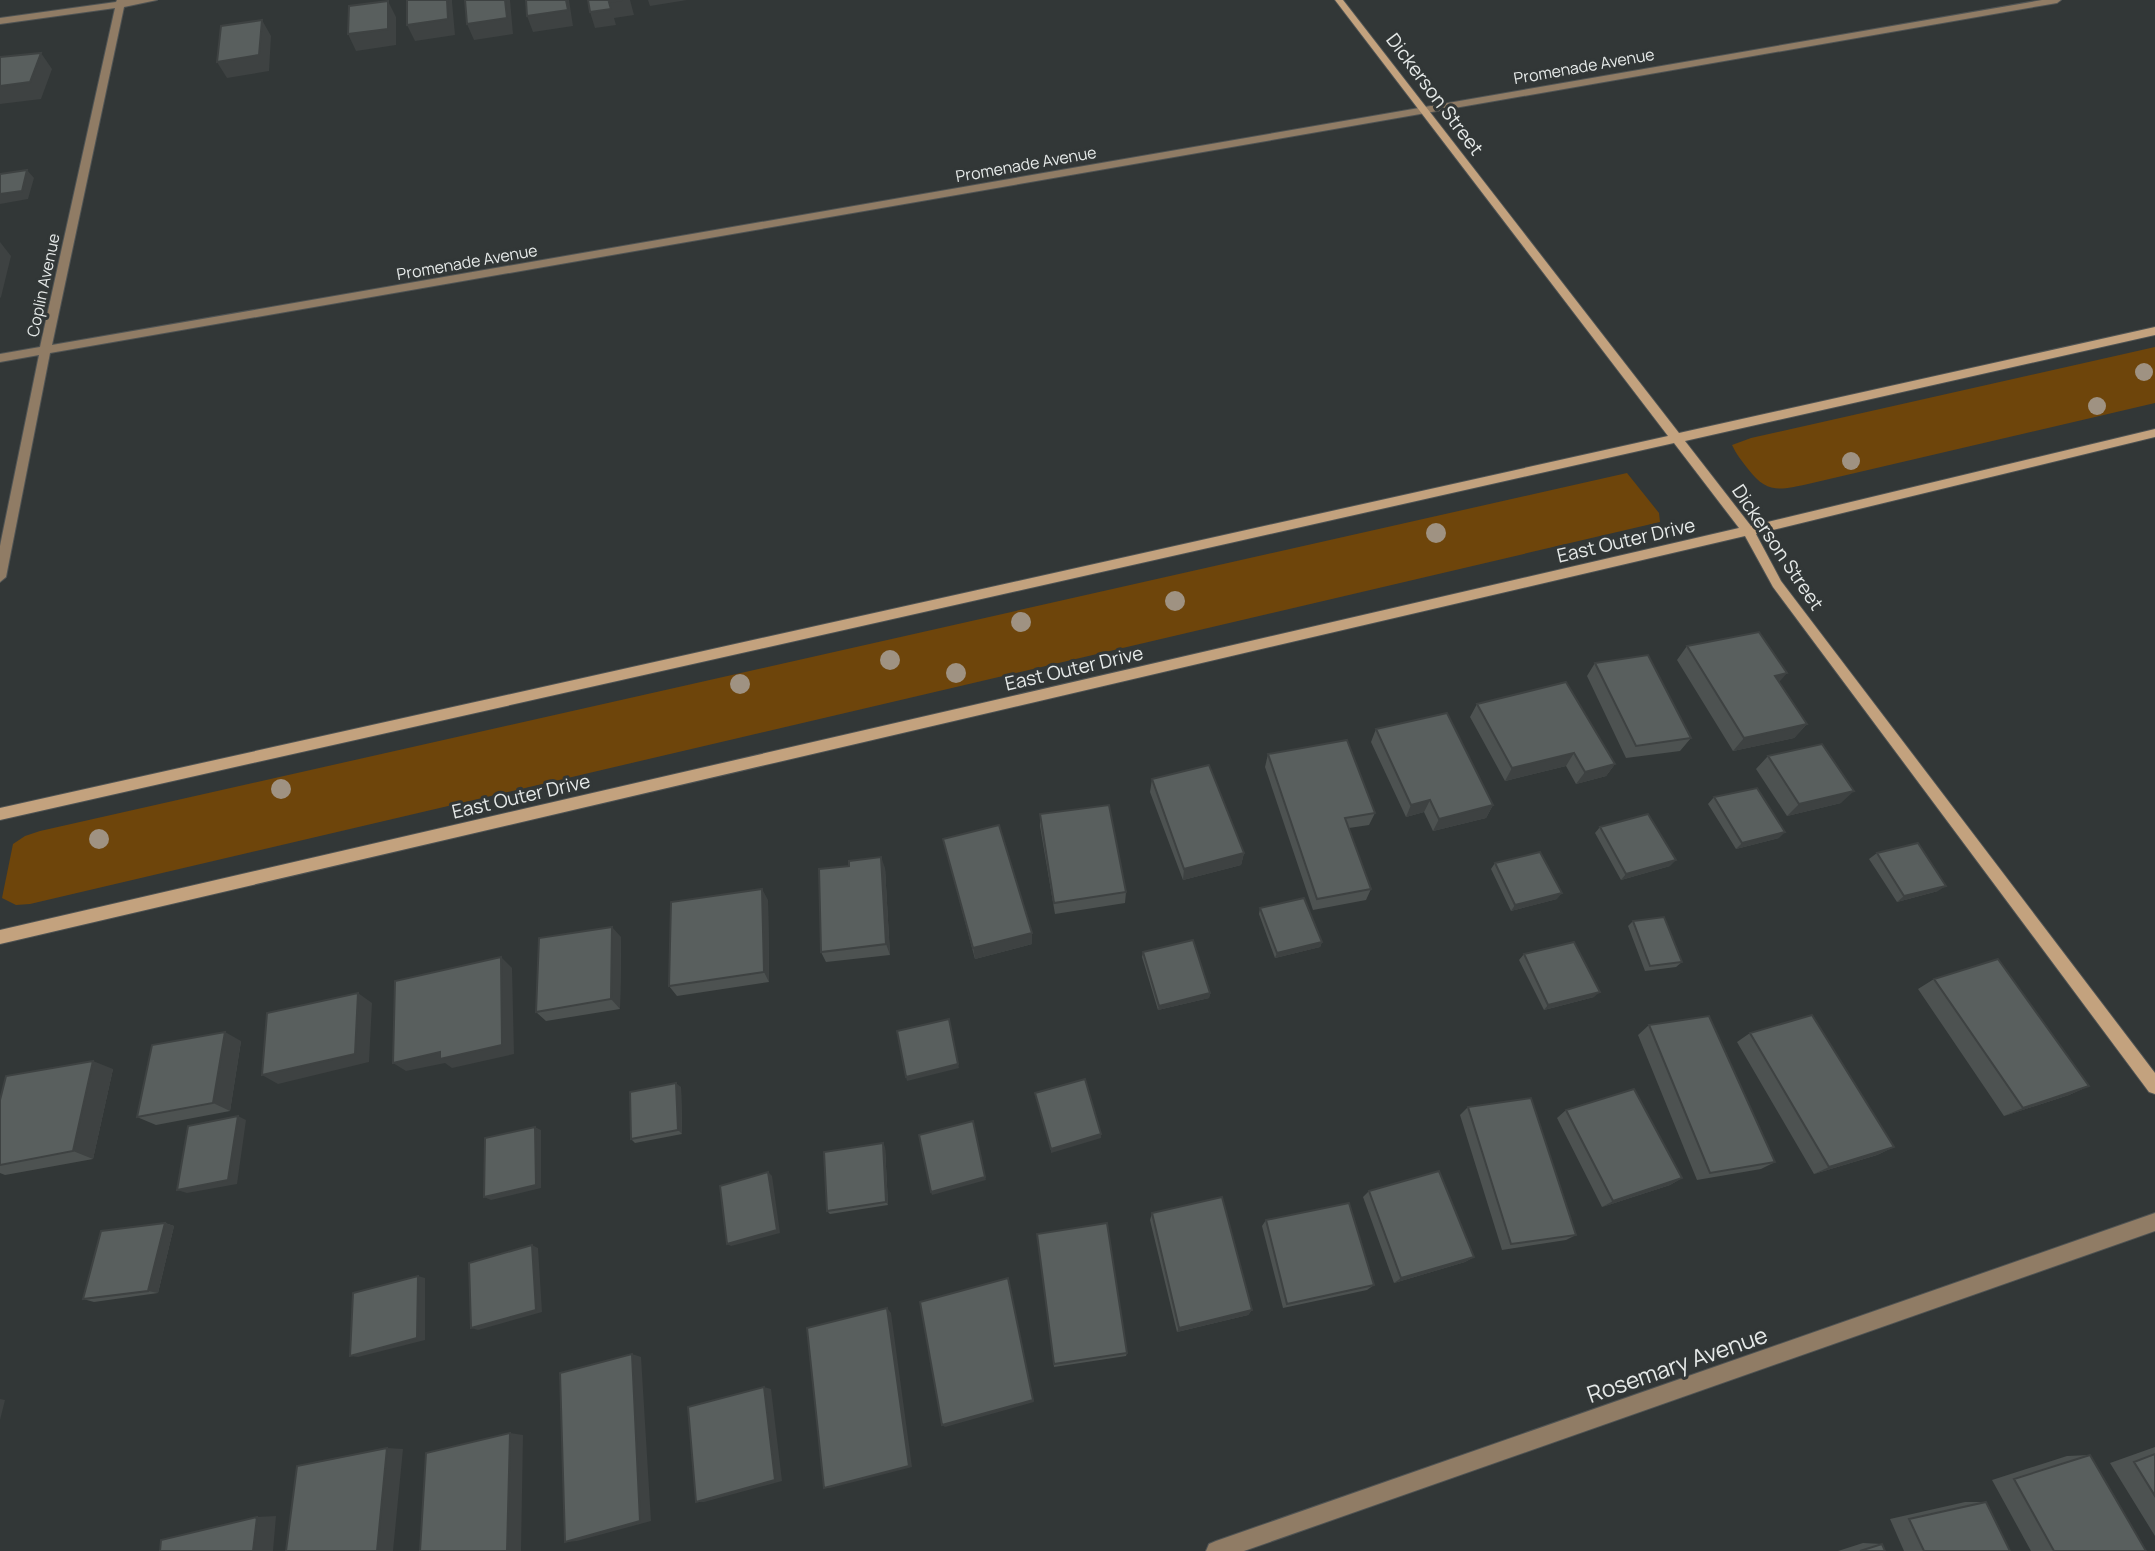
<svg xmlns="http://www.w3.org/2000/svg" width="2155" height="1551" font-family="Manrope,sans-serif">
	<rect width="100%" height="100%" fill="#323737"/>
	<path fill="#6e450b" d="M 2155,347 L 2155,403 L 1808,484 C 1779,490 1767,494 1748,469 C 1742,461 1736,454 1732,445 L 1751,438 Z
		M 1627,473 L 1659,513 L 1660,522 L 30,904 L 16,905 L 2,898 L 13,844 L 25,836 L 40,831 Z"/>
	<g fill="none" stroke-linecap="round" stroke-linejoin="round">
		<g stroke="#4f5353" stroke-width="2">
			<path id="street" d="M 117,0 L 157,0 L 124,7 L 52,345 L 2042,0 L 2061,0 L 2057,3 L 50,353 L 6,577 L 0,582 L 0,546 L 39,355 L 0,362 L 0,354 L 40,347 L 115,8 L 0,24 L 0,18 L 116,2 Z
				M 2155,1213 L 2155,1231 L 1244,1551 L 1206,1551 L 1209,1544 L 1216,1541 Z"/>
		</g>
		<g stroke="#4f5353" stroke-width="2">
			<path id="secondary" d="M 1335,0 L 1343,0 L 1679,433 L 2155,327 L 2155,335 L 1685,441 L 1751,526 L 2155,429 L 2155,437 L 1756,534 L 1781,581 L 2155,1073 L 2155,1094 L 2149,1092 L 1773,587 L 1745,536 L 0,944 L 0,930 L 1739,528 L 1674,443 L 0,820 L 0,808 L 1668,436 Z"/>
		</g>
		<use href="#street" fill="#907c65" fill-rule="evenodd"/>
		<use href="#secondary" fill="#c3a27e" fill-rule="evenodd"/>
	</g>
	<g fill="#9f9282">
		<circle cx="2144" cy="372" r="9"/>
		<circle cx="2097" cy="406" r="9"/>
		<circle cx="1851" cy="461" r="9"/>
		<circle cx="1436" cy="533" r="10"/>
		<circle cx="1175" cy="601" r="10"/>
		<circle cx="1021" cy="622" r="10"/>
		<circle cx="890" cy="660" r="10"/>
		<circle cx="956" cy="673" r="10"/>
		<circle cx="740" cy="684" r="10"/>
		<circle cx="281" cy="789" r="10"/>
		<circle cx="99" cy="839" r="10"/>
	</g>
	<path fill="#4d5251" d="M 1687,646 L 1779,682 L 1807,724 L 1794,738 L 1733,751 L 1677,660 Z
		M 1595,663 L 1691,738 L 1680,751 L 1626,758 L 1587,676 Z
		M 1477,704 L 1615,764 L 1606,776 L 1576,784 L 1566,766 L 1505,781 L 1470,717 Z
		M 1376,729 L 1493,805 L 1486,818 L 1433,831 L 1424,812 L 1406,817 L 1371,742 Z
		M 1268,754 L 1375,813 L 1369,825 L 1349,828 L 1371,889 L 1366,900 L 1313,910 L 1265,767 Z
		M 1768,756 L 1841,803 L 1787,816 L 1756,769 Z
		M 1152,779 L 1244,853 L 1241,865 L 1183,880 L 1150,792 Z
		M 1714,797 L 1779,838 L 1736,849 L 1708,804 Z
		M 1040,814 L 1126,892 L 1125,903 L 1055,914 L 1040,826 Z
		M 1600,827 L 1670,866 L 1621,880 L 1595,833 Z
		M 943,839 L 1032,933 L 1032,944 L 975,959 Z
		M 1877,853 L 1938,891 L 1897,902 L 1869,859 Z
		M 1495,863 L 1557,899 L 1511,911 L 1491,869 Z
		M 849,866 L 885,868 L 890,955 L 826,962 L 821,952 Z
		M 768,900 L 769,982 L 677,996 L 669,986 Z
		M 1260,908 L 1322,942 L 1320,947 L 1275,958 L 1259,914 Z
		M 1633,921 L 1682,962 L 1676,967 L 1645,971 L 1628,926 Z
		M 621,937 L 620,1009 L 546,1021 L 536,1012 Z
		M 1143,952 L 1210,993 L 1209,998 L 1158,1010 L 1142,957 Z
		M 1524,954 L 1594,997 L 1544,1010 L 1519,960 Z
		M 1934,979 L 2089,1086 L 2069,1095 L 2004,1116 L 1918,989 Z
		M 1649,1025 L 1775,1162 L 1761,1169 L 1697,1180 L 1638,1035 Z
		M 1750,1033 L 1894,1147 L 1877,1155 L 1814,1174 L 1737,1042 Z
		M 241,1041 L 230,1111 L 156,1125 L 137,1117 Z
		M 113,1069 L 93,1159 L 5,1175 L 0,1173 L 0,1100 Z
		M 681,1087 L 682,1134 L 635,1143 L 631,1139 Z
		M 1468,1107 L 1576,1235 L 1566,1240 L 1502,1250 L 1460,1115 Z
		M 1566,1110 L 1682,1178 L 1670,1185 L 1602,1207 L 1557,1118 Z
		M 885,1147 L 888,1205 L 830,1214 L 827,1211 Z
		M 1369,1191 L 1474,1257 L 1465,1262 L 1394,1283 L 1363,1197 Z
		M 1152,1213 L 1252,1310 L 1248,1315 L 1177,1332 L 1150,1220 Z
		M 1266,1220 L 1374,1285 L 1367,1290 L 1283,1308 L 1262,1226 Z
		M 165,1223 L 174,1226 L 158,1293 L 94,1302 L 83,1299 Z
		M 1037,1234 L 1127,1353 L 1126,1356 L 1054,1367 Z
		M 2155,1447 L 2155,1536 L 2110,1463 Z
		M 2090,1455 L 2146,1551 L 2031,1551 L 1992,1480 L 2067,1456 Z
		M 1965,1502 L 1986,1502 L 2010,1551 L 1904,1551 L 1890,1519 Z
		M 1863,1543 L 1882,1544 L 1885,1551 L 1838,1551 Z"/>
	<path fill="#3e4242" d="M 447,0 L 452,0 L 452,2 L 455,35 L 415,41 L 407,25 Z
		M 505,0 L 510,0 L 513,34 L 474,40 L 467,24 Z
		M 566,0 L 569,0 L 573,26 L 533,32 L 527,16 Z
		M 622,0 L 630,0 L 634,15 L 614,18 L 616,25 L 595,28 L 590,12 L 609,2 Z
		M 648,0 L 687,0 L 650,6 Z
		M 388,1 L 396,17 L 396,45 L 356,51 L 348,34 Z
		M 262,20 L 271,36 L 269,71 L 227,78 L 217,62 Z
		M 41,53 L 52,69 L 41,99 L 0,104 L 0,86 Z
		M 27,170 L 34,178 L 28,199 L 0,204 L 0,194 Z
		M 0,242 L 11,256 L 1,297 L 0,298 Z
		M 1787,673 L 1775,687 L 1775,676 Z
		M 1807,724 L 1794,738 L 1733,751 L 1744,738 Z
		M 1574,753 L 1566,766 L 1505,781 L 1512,768 Z
		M 1615,764 L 1606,776 L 1576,784 L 1585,772 Z
		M 1854,791 L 1841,803 L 1787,816 L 1799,804 Z
		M 1430,800 L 1424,812 L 1406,817 L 1411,805 Z
		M 1493,805 L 1486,818 L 1433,831 L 1439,819 Z
		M 1785,832 L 1779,838 L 1736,849 L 1742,843 Z
		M 1244,853 L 1241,865 L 1183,880 L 1184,869 Z
		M 881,857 L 885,868 L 890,955 L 886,944 Z
		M 1676,860 L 1670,866 L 1621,880 L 1626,874 Z
		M 1946,886 L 1938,891 L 1897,902 L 1904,896 Z
		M 762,889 L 768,900 L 769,982 L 764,972 Z
		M 1562,893 L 1557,899 L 1511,911 L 1515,905 Z
		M 612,927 L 621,937 L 620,1009 L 611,999 Z
		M 1032,933 L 1032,944 L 975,959 L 973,948 Z
		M 1322,942 L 1320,947 L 1275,958 L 1277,953 Z
		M 501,957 L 512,968 L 514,1054 L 452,1068 L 445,1063 L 406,1071 L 393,1063 Z
		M 1600,992 L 1594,997 L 1544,1010 L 1548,1005 Z
		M 358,993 L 372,1003 L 369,1062 L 278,1084 L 262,1075 Z
		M 1210,993 L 1209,998 L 1158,1010 L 1159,1006 Z
		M 949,1019 L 959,1068 L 907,1081 L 906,1077 Z
		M 225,1032 L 241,1041 L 230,1111 L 213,1103 Z
		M 93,1061 L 113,1069 L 93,1159 L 73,1151 Z
		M 676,1083 L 681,1087 L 682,1134 L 678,1130 Z
		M 2089,1086 L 2069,1095 L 2004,1116 L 2023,1108 Z
		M 238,1116 L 246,1120 L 237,1184 L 187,1193 L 177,1190 Z
		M 973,1121 L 986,1180 L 932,1195 L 931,1192 Z
		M 535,1127 L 541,1130 L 541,1188 L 491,1200 L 484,1197 Z
		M 1101,1134 L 1101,1138 L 1051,1153 L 1051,1149 Z
		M 883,1143 L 885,1147 L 888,1205 L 886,1202 Z
		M 1894,1147 L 1877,1155 L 1814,1174 L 1829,1167 Z
		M 768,1172 L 772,1176 L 780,1233 L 731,1246 L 727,1244 Z
		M 1682,1178 L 1670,1185 L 1602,1207 L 1613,1201 Z
		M 165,1223 L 174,1226 L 158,1293 L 148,1291 Z
		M 532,1245 L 538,1248 L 542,1312 L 478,1330 L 471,1328 Z
		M 1474,1257 L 1465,1262 L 1394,1283 L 1401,1278 Z
		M 418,1276 L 425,1278 L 425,1340 L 358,1357 L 350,1356 Z
		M 1009,1283 L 1034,1402 L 945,1427 L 942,1425 Z
		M 887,1308 L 891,1313 L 912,1467 L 830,1488 L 824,1488 Z
		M 1252,1310 L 1248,1315 L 1177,1332 L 1179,1328 Z
		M 632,1354 L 641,1357 L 651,1521 L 577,1541 L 565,1542 Z
		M 764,1387 L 771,1389 L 782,1481 L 704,1502 L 696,1502 Z
		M 0,1399 L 5,1400 L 0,1420 Z
		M 510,1433 L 523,1435 L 521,1551 L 507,1551 Z
		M 387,1448 L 403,1449 L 393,1551 L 377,1551 Z
		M 276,1516 L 273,1551 L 253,1551 L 257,1517 Z"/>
	<path fill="#595f5e" stroke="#3e4242" stroke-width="2" d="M 407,0 L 447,0 L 448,19 L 407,25 Z
		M 465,0 L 505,0 L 507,18 L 467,24 Z
		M 526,0 L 566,0 L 568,10 L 527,16 Z
		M 588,0 L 622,0 L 609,2 L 611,9 L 590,12 Z
		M 388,1 L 388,29 L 348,34 L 349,6 Z
		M 262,20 L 259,55 L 217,62 L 221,26 Z
		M 41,53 L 30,82 L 0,86 L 0,57 Z
		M 27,170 L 22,191 L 0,194 L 0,174 Z
		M 1759,632 L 1787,673 L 1775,676 L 1807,724 L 1744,738 L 1687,646 Z
		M 1648,655 L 1691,738 L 1636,746 L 1595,663 Z
		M 1566,682 L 1615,764 L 1585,772 L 1574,753 L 1512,768 L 1477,704 Z
		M 1447,713 L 1493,805 L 1439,819 L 1430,800 L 1411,805 L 1376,729 Z
		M 1347,740 L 1375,813 L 1345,818 L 1371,889 L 1317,899 L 1268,754 Z
		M 1822,744 L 1854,791 L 1799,804 L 1768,756 Z
		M 1209,765 L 1244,853 L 1184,869 L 1152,779 Z
		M 1757,788 L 1785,832 L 1742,843 L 1714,797 Z
		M 1109,805 L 1126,892 L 1054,903 L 1040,814 Z
		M 1648,814 L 1676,860 L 1626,874 L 1600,827 Z
		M 999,825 L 1032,933 L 973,948 L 943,839 Z
		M 1918,843 L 1946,886 L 1904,896 L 1877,853 Z
		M 1540,852 L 1562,893 L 1515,905 L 1495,863 Z
		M 881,857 L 886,944 L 821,952 L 819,869 L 849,866 L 849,861 Z
		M 762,889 L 764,972 L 669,986 L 671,902 Z
		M 1304,898 L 1322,942 L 1277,953 L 1260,908 Z
		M 1664,917 L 1682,962 L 1650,966 L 1633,921 Z
		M 612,927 L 611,999 L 536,1012 L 539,938 Z
		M 1193,940 L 1210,993 L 1159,1006 L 1143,952 Z
		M 1574,942 L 1600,992 L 1548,1005 L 1524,954 Z
		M 501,957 L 502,1045 L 440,1059 L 440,1052 L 393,1063 L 395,981 Z
		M 1998,959 L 2089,1086 L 2023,1108 L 1934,979 Z
		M 358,993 L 355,1054 L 262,1075 L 267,1013 Z
		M 1812,1015 L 1894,1147 L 1829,1167 L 1750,1033 Z
		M 1709,1016 L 1775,1162 L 1710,1173 L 1649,1025 Z
		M 949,1019 L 958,1064 L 906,1077 L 897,1031 Z
		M 225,1032 L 213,1103 L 137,1117 L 152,1045 Z
		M 93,1061 L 73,1151 L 0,1165 L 0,1100 L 6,1076 Z
		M 1085,1079 L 1101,1134 L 1051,1149 L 1035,1093 Z
		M 676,1083 L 678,1130 L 631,1139 L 630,1092 Z
		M 1634,1089 L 1682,1178 L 1613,1201 L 1566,1110 Z
		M 1531,1098 L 1576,1235 L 1511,1244 L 1468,1107 Z
		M 238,1116 L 228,1180 L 177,1190 L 188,1126 Z
		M 973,1121 L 985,1177 L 931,1192 L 919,1135 Z
		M 535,1127 L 536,1185 L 484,1197 L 485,1138 Z
		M 883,1143 L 886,1202 L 827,1211 L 824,1152 Z
		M 1439,1171 L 1474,1257 L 1401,1278 L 1369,1191 Z
		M 768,1172 L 777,1230 L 727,1244 L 720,1186 Z
		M 1222,1197 L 1252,1310 L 1179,1328 L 1152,1213 Z
		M 1349,1203 L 1374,1285 L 1287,1304 L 1266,1220 Z
		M 165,1223 L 148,1291 L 83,1299 L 101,1231 Z
		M 1107,1223 L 1127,1353 L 1054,1364 L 1037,1234 Z
		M 532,1245 L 536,1310 L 471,1328 L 469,1263 Z
		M 418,1276 L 417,1338 L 350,1356 L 353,1293 Z
		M 1008,1278 L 1033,1400 L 942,1425 L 920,1302 Z
		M 887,1308 L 909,1466 L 824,1488 L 807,1328 Z
		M 632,1354 L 640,1521 L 565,1542 L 560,1373 Z
		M 764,1387 L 775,1480 L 696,1502 L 688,1407 Z
		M 510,1433 L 507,1551 L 420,1551 L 426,1453 Z
		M 387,1448 L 377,1551 L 286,1551 L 297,1466 Z
		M 2155,1454 L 2155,1496 L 2134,1462 Z
		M 2090,1455 L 2146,1551 L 2054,1551 L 2014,1479 Z
		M 1986,1502 L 2010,1551 L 1924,1551 L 1909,1519 Z
		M 257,1517 L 253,1551 L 160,1551 L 161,1540 Z
		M 1882,1544 L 1885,1551 L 1860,1551 Z"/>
	<g text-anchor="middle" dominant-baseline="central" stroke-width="6" stroke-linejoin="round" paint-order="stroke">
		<g font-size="16" fill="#e5e9e8" stroke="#323737">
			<text transform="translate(1584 66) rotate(-10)">Promenade Avenue</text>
			<text transform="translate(1026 164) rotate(-10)">Promenade Avenue</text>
			<text transform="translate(467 262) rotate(-10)">Promenade Avenue</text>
			<text transform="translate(43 285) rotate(-78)">Coplin Avenue</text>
		</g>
		<g font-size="19" fill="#e5e9e8" stroke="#323737">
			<text transform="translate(1435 94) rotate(53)">Dickerson Street</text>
			<text transform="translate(1626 540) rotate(-13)">East Outer Drive</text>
			<text transform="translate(1778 547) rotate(56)">Dickerson Street</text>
			<text transform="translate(1074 668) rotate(-13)">East Outer Drive</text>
			<text transform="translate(521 796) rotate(-13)">East Outer Drive</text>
		</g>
		<g font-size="23" fill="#e5e9e8" stroke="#323737">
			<text transform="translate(1677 1364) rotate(-19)">Rosemary Avenue</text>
		</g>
	</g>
</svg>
